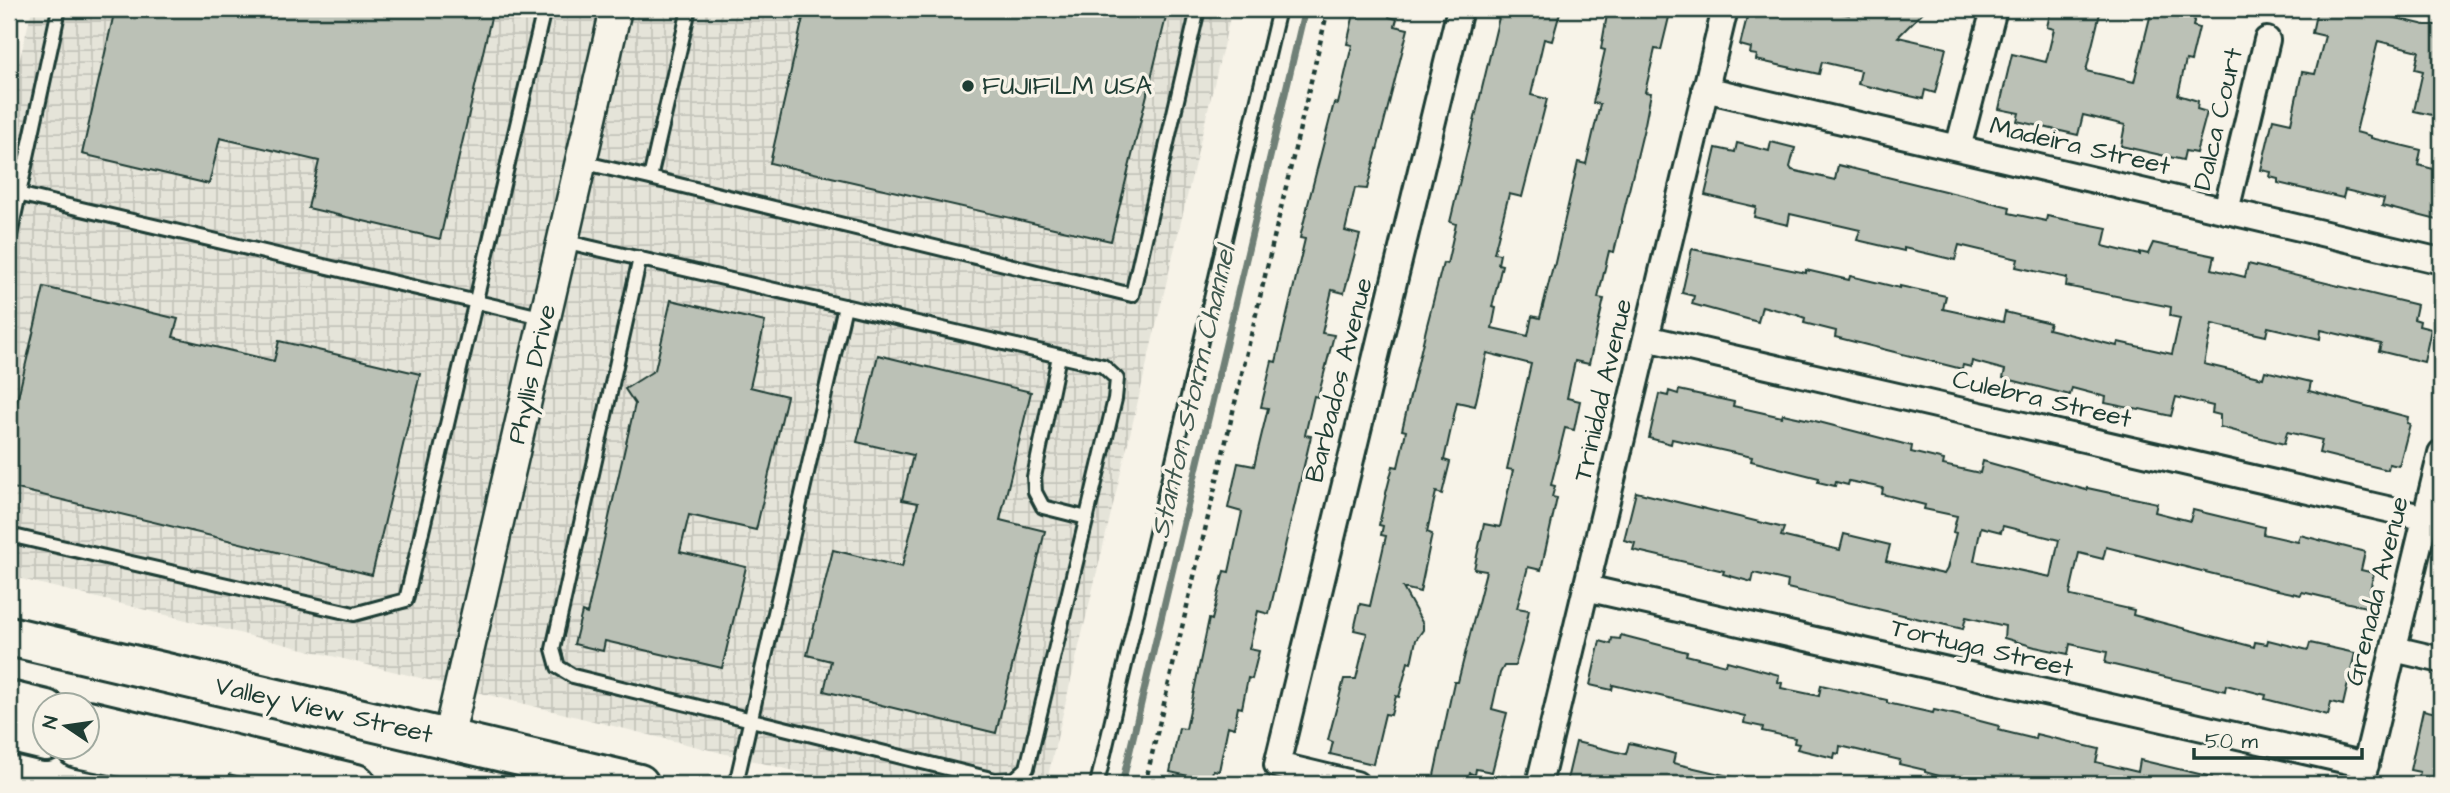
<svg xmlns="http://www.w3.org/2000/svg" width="2450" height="793" font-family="'Architects Daughter',sans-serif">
	<defs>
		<pattern id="industrial-grid" width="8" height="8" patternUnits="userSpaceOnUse" patternTransform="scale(1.75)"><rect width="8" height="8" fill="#e5e4d9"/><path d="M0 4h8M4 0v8" fill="none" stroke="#c4c4bb"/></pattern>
	</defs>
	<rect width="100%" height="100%" fill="#f7f3e8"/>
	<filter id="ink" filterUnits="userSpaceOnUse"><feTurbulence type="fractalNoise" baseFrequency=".0143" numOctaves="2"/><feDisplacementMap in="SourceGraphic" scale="14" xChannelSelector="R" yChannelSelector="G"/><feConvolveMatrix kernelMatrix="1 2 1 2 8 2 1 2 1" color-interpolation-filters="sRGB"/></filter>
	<g filter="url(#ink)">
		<path fill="url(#industrial-grid)" d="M 32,9 L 1232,9 L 1046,784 L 847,784 L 9,576 L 9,104 Z"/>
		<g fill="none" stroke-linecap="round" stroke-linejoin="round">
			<path stroke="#6f8077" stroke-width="7" d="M 61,783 L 68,784
				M 1122,784 L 1305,9"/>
		</g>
		<path fill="#bbc1b6" stroke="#1f3d34" stroke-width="2" fill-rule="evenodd" d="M 115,9 L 493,9 L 440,239 L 308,208 L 319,161 L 220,138 L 209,184 L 82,154 Z
			M 805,9 L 1168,9 L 1111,241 L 770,163 Z
			M 1355,9 L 1391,9 L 1389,17 L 1397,19 L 1395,26 L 1408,29 L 1367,189 L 1355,188 L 1345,231 L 1360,235 L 1344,293 L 1332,290 L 1322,333 L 1334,335 L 1318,397 L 1314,396 L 1305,435 L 1311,436 L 1269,614 L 1258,611 L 1249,649 L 1259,651 L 1252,679 L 1248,678 L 1242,708 L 1238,707 L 1234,728 L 1228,726 L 1219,771 L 1213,770 L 1211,781 L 1170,772 L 1179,728 L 1186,729 L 1209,619 L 1212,620 L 1224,571 L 1229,572 L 1242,512 L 1228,508 L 1238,463 L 1254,466 L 1268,408 L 1261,407 L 1272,361 L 1276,362 L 1305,239 L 1300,238 L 1308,204 L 1334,103 L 1338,104 L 1352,45 L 1347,44 Z
			M 1501,9 L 1561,9 L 1552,41 L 1544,39 L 1531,95 L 1547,99 L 1522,197 L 1509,194 L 1494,253 L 1500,254 L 1498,264 L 1502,265 L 1492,307 L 1496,308 L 1492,328 L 1528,336 L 1532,316 L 1540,318 L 1553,266 L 1554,267 L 1578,162 L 1586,164 L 1600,104 L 1593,103 L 1605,50 L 1601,49 L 1608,9 L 1671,9 L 1661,50 L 1655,49 L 1645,92 L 1651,93 L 1645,124 L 1614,252 L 1609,251 L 1598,298 L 1604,299 L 1589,364 L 1575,361 L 1567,398 L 1580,401 L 1574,430 L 1565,428 L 1551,485 L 1555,486 L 1552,497 L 1557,498 L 1541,570 L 1528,567 L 1517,608 L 1529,610 L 1524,635 L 1515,666 L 1504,666 L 1500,673 L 1492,709 L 1507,713 L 1492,772 L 1476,769 L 1475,775 L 1470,773 L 1467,784 L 1452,784 L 1433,780 L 1454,682 L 1458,682 L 1486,571 L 1474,569 L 1484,524 L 1500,527 L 1513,470 L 1507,469 L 1531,364 L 1487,353 L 1475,406 L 1457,402 L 1444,460 L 1450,462 L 1442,494 L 1436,492 L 1427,532 L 1432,534 L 1420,592 L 1403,588 L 1423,624 L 1423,630 L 1416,640 L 1411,663 L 1408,662 L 1399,697 L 1396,696 L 1391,715 L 1385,714 L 1373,764 L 1330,754 L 1333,742 L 1328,740 L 1344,679 L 1356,679 L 1367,633 L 1354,630 L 1360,604 L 1370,606 L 1386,536 L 1381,535 L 1383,526 L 1379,525 L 1386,493 L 1393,466 L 1398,467 L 1406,431 L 1402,430 L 1427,325 L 1443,263 L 1447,264 L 1456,224 L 1450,222 Z
			M 1749,9 L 1824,9 L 1849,15 L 1850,9 L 1926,9 L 1898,37 L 1946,48 L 1935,93 L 1925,90 L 1923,99 L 1858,84 L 1861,71 L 1822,62 L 1819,74 L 1756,60 L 1757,55 L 1750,54 L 1751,48 L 1740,45 Z
			M 2051,9 L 2101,9 L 2086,71 L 2134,82 L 2152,9 L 2197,9 L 2193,26 L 2199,28 L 2191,61 L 2186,60 L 2178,95 L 2198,101 L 2197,109 L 2207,112 L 2196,153 L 2185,151 L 2183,160 L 2121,146 L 2125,125 L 2083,115 L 2078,135 L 2017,121 L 2019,113 L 1999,109 L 2012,54 L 2046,62 L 2054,29 L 2047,27 Z
			M 2317,9 L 2359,9 L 2425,25 L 2441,25 L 2441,117 L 2414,111 L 2423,71 L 2415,69 L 2419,51 L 2378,41 L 2356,132 L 2371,136 L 2371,138 L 2421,150 L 2418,165 L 2441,171 L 2441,221 L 2382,206 L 2384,199 L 2345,190 L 2343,198 L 2278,183 L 2278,179 L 2270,177 L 2271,172 L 2261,170 L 2273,119 L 2291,123 L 2302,72 L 2315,74 L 2325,36 L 2312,33 Z
			M 1771,142 L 1795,148 L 1790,167 L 1792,170 L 1835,180 L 1838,165 L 2010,207 L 2009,213 L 2046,221 L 2047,216 L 2107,228 L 2103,246 L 2140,255 L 2140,252 L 2148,254 L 2153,243 L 2215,256 L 2212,269 L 2245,277 L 2248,264 L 2417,305 L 2414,319 L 2420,321 L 2419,326 L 2431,329 L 2424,362 L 2379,351 L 2381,344 L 2321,330 L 2320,339 L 2268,327 L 2266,336 L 2212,324 L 2204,364 L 2263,378 L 2265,371 L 2311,382 L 2309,391 L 2408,417 L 2407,423 L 2410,424 L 2399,466 L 2389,464 L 2388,470 L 2319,453 L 2322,440 L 2287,432 L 2284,444 L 2220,427 L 2220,415 L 2212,413 L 2213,406 L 2176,397 L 2171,416 L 2140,409 L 2139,410 L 2105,403 L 2106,397 L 2072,388 L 2070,395 L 2003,378 L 2005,370 L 1972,361 L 1971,367 L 1963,365 L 1962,369 L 1835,337 L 1836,331 L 1804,323 L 1805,318 L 1797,315 L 1762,306 L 1758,322 L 1692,304 L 1694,296 L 1682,293 L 1692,249 L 1806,273 L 1806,270 L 1849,280 L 1850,276 L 1900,288 L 1900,286 L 1946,296 L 1943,309 L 2003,322 L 2005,312 L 2050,323 L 2048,329 L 2117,346 L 2118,342 L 2172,354 L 2180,318 L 2170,316 L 2171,307 L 2066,286 L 2067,278 L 2016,267 L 2018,259 L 1959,245 L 1955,260 L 1904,248 L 1904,251 L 1857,240 L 1860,230 L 1790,214 L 1788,225 L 1754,217 L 1756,207 L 1705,195 L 1716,148 L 1735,152 L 1737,143 L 1769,151 Z
			M 44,287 L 178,319 L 173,337 L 274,361 L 279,341 L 420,374 L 372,575 L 9,487 L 9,435 Z
			M 671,300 L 765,322 L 750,387 L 787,396 L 756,530 L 689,515 L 680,552 L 746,567 L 722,668 L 605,641 L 603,651 L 574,644 L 582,612 L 587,614 L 635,404 L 625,389 L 655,370 Z
			M 878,355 L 1031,392 L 1000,520 L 1045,531 L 996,733 L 824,691 L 831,661 L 807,655 L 833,550 L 902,567 L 918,503 L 902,500 L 913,455 L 857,442 Z
			M 1679,390 L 1734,402 L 1733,406 L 1782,417 L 1783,414 L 1815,421 L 1912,446 L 1911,452 L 1944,460 L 1943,465 L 1980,473 L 1983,461 L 2086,490 L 2087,488 L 2157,503 L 2155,512 L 2190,521 L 2193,510 L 2264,527 L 2263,534 L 2298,542 L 2300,535 L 2365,552 L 2361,570 L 2374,573 L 2366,607 L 2302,592 L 2301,595 L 2269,588 L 2106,547 L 2103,559 L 2079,553 L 2070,593 L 2071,596 L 2134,610 L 2133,615 L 2254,647 L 2255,642 L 2267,644 L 2268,640 L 2308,650 L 2310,643 L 2355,653 L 2343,705 L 2331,702 L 2328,715 L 2265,699 L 2266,695 L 2226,685 L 2225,691 L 2105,663 L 2107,652 L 2070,644 L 2068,654 L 2035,647 L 2004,638 L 2005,626 L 1966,617 L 1963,629 L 1787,588 L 1788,581 L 1754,573 L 1752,582 L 1723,574 L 1724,571 L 1633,550 L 1635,543 L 1624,540 L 1636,492 L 1784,528 L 1781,536 L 1840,550 L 1844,534 L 1890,545 L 1886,561 L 1944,574 L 1947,569 L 1956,533 L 1953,532 L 1957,516 L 1924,509 L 1925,505 L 1882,494 L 1883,488 L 1849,481 L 1848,485 L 1836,482 L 1835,486 L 1818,482 L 1819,478 L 1751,461 L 1752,457 L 1672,439 L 1671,444 L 1649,438 L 1659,394 L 1668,396 L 1669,391 L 1678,394 ZM 2003,526 L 2059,540 L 2051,577 L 1974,561 L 1981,527 L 2001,532 Z
			M 1621,635 L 1687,652 L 1686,655 L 1726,665 L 1727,661 L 1779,675 L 1778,682 L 1782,683 L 1781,688 L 1819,696 L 1821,685 L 1887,700 L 1887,703 L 1933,713 L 1934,710 L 1957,715 L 1999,726 L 1998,730 L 2035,739 L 2036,734 L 2099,749 L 2096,762 L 2138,772 L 2140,760 L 2212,777 L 2211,784 L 2014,784 L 1984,778 L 1982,784 L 1967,784 L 1925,772 L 1925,770 L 1899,764 L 1900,760 L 1840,746 L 1839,754 L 1835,753 L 1834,758 L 1797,749 L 1799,744 L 1794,743 L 1795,738 L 1762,731 L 1763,727 L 1744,723 L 1745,716 L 1613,685 L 1612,690 L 1590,685 L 1600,641 L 1611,644 L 1612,638 L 1620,639 Z
			M 2423,710 L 2441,714 L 2441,784 L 2417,784 L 2420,772 L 2410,770 Z
			M 1576,742 L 1626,754 L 1629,743 L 1668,752 L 1675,754 L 1673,763 L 1733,777 L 1732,784 L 1566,784 Z"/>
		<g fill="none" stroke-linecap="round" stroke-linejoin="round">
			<g stroke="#1f3d34" stroke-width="18">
				<path id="service" d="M 581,162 L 650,178 L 689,9
					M 650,178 L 1132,295 L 1198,9
					M 9,192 L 545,318
					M 9,240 L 59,9
					M 563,241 L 1103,366 L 1117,379 L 1115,399 L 1027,768 L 1015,779 L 995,780 L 573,676 L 558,667 L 553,649 L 640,258
					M 1059,356 L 1034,477 L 1035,492 L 1043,507 L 1087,518
					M 9,535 L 354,614 L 406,600 L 544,9
					M 736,784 L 845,306
					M 1097,784 L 1279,9"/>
			</g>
			<g stroke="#1f3d34" stroke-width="30">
				<path id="minor" d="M 1705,89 L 2441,261
					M 1958,148 L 1994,9
					M 2226,211 L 2267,40
					M 1646,338 L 2426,518
					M 1586,588 L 2366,765
					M 2394,649 L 2441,660
					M 1356,784 L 1277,765 L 1460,9
					M 1539,784 L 1725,9
					M 2361,784 L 2441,453"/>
			</g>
			<g stroke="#1f3d34" stroke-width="35">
				<path id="tertiary" d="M 448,739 L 616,9"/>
			</g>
			<g stroke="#1f3d34" stroke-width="44">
				<path id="primary" d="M 9,636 L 639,784
					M 9,701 L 46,710
					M 88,720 L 356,784
					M 9,736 L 21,735 L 46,741
					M 77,748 L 209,774"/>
			</g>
			<path stroke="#1f3d34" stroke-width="4.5" stroke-dasharray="5 5" stroke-linecap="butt" d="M 1145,784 L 1328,9"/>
			<use href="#service" stroke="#f7f3e8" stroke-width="12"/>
			<use href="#minor" stroke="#f7f3e8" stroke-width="24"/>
			<use href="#tertiary" stroke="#f7f3e8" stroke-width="30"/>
			<use href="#primary" stroke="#f7f3e8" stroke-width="38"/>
		</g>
	</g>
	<circle fill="#1f3d34" stroke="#f7f3e8" stroke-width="2.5" cx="968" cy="86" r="7"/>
	<g text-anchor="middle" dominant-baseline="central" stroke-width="7" stroke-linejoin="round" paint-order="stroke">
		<g font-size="26" fill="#1f3d34" stroke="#f7f3e8" text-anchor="start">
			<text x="982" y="86">FUJIFILM USA</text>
		</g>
		<g font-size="26" fill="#1f3d34" stroke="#f7f3e8">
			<text transform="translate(2218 119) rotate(-77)">Dalca Court</text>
			<text transform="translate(2080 146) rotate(13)">Madeira Street</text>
			<text transform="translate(532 374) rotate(-77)">Phyllis Drive</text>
			<text transform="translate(1339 380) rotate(-76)">Barbados Avenue</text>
			<text transform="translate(1603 390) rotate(-77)">Trinidad Avenue</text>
			<text transform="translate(2042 399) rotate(13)">Culebra Street</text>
			<text transform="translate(2377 591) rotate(-76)">Grenada Avenue</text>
			<text transform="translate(1982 648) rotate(13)">Tortuga Street</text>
			<text transform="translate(324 710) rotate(13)">Valley View Street</text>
		</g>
		<g font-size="28" font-style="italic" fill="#405950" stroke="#f7f3e8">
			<text transform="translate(1193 392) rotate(-77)">Stanton Storm Channel</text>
		</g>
	</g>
	<rect width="2450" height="793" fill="none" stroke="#f7f3e8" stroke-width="35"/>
	<rect x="18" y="18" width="2415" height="758" fill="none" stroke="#1f3d34" stroke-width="2.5" filter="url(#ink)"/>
	<g transform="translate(66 726) rotate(283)"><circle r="33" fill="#f7f3e8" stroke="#a1aaa0" stroke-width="2"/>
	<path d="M0-5L12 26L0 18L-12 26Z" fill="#1f3d34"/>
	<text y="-10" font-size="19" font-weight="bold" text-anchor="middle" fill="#1f3d34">N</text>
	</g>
	<path d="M2194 748v10h168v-10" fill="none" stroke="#1f3d34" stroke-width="3.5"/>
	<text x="2205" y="748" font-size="21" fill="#1f3d34" stroke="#f7f3e8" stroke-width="5" paint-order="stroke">50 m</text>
</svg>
